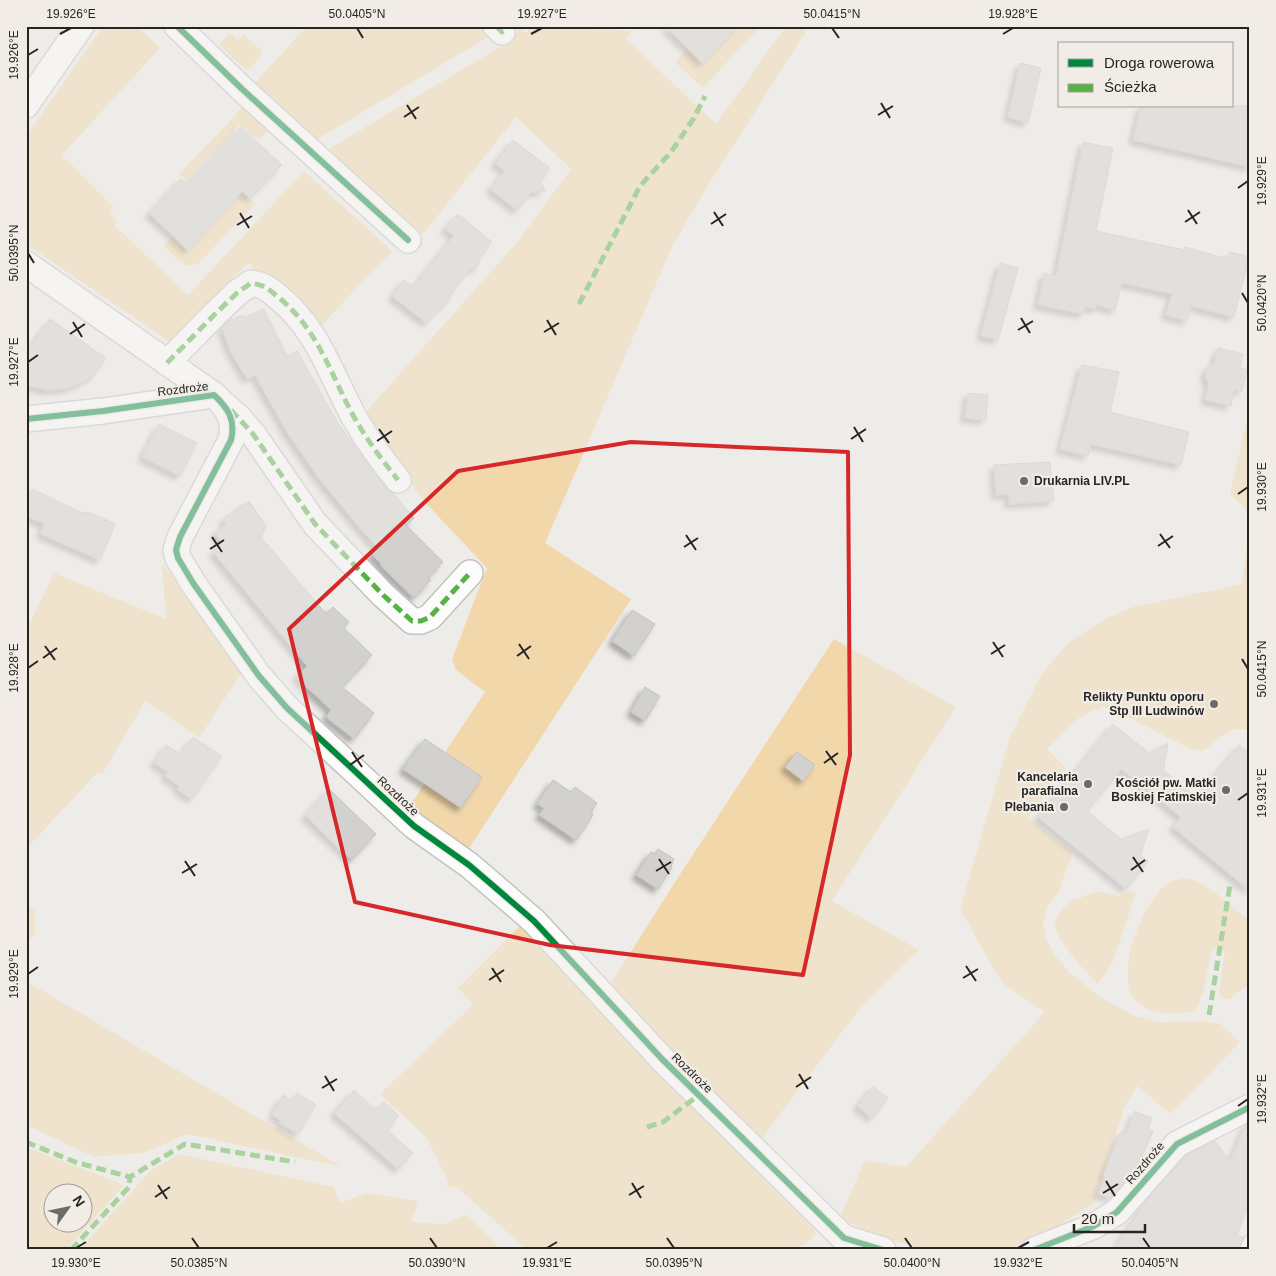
<svg xmlns="http://www.w3.org/2000/svg" width="1276" height="1276" font-family="Helvetica,sans-serif">
	<defs>
		<filter id="shadow"><feDropShadow dx="-4.5" dy="4.5" stdDeviation="2.5" flood-color="#0004"/></filter>
	</defs>
	<rect width="100%" height="100%" fill="#eeece9"/>
	<path fill="#f1d7aa" fill-rule="evenodd" d="M 103,26 L 137,26 L 160,48 L 62,155 L 114,208 L 110,213 L 117,221 L 114,225 L 188,295 L 304,171 L 392,251 L 319,328 L 248,263 L 170,342 L 26,244 L 26,136 Z
		M 307,26 L 485,26 L 493,34 L 313,142 L 252,86 Z
		M 532,26 L 633,31 L 626,39 L 716,124 L 786,26 L 806,26 L 808,28 L 704,192 L 672,247 L 545,543 L 631,599 L 468,850 L 409,807 L 485,692 L 456,670 L 452,659 L 487,568 L 422,499 L 364,414 L 519,240 L 571,169 L 516,117 L 424,233 L 418,234 L 327,150 L 505,44 L 520,27 L 526,33 Z
		M 738,26 L 761,26 L 703,88 L 675,62 L 687,49 L 703,64 Z
		M 230,32 L 238,40 L 243,34 L 262,51 L 262,55 L 247,71 L 219,45 Z
		M 245,105 L 271,128 L 261,138 L 255,138 L 240,125 L 186,181 L 179,174 Z
		M 243,192 L 255,204 L 199,263 C 184,271 174,256 164,246 L 172,237 L 188,252 Z
		M 1250,406 L 1250,513 L 1230,494 Z
		M 1250,520 L 1250,730 C 1230,725 1218,740 1203,751 L 1190,749 L 1122,714 L 1104,707 L 1089,712 L 1079,718 L 1047,749 L 1066,768 L 1028,817 L 1073,853 L 1062,881 L 1060,890 L 1047,907 L 1043,926 L 1047,941 L 1057,958 L 1070,973 L 1103,999 L 1137,1017 L 1160,1022 L 1203,1021 L 1221,1024 L 1240,1042 L 1171,1114 L 1137,1086 L 1125,1106 L 1094,1203 L 1045,1234 L 1026,1243 L 1002,1250 L 926,1250 L 877,1236 L 857,1227 L 840,1217 L 865,1160 L 906,1167 L 1045,1012 L 1002,983 L 960,909 L 1010,737 L 1040,676 L 1068,643 L 1105,619 L 1133,607 L 1242,584 Z
		M 162,563 L 243,671 L 199,738 L 145,701 L 102,775 L 97,773 L 26,849 L 26,631 L 54,573 L 166,619 Z
		M 834,639 L 956,707 L 832,901 L 919,950 L 858,1011 L 759,1142 L 608,988 L 677,879 Z
		M 1183,878 C 1207,880 1231,907 1250,921 L 1250,984 L 1229,999 L 1222,998 L 1219,992 L 1225,951 L 1212,948 L 1204,990 L 1196,1011 C 1176,1014 1148,1017 1134,998 C 1115,972 1143,900 1168,883 C 1173,880 1178,880 1183,878 Z
		M 1129,890 L 1136,893 L 1113,962 L 1098,984 C 1087,973 1053,938 1055,923 C 1057,914 1065,906 1071,900 L 1077,899 L 1097,891 L 1119,896 Z
		M 26,903 L 35,911 L 35,933 L 26,946 Z
		M 520,926 L 635,1048 L 810,1218 L 816,1234 L 805,1245 L 787,1250 L 527,1250 L 457,1187 L 446,1187 L 449,1183 L 427,1138 L 380,1094 L 473,1005 L 458,988 Z
		M 26,981 L 342,1167 L 187,1134 L 144,1153 L 94,1157 L 26,1125 Z
		M 26,1147 L 124,1185 L 66,1250 L 26,1250 ZM 52,1194 L 82,1194 L 82,1224 L 52,1224 Z
		M 179,1154 L 334,1187 L 340,1203 L 366,1193 L 419,1201 L 411,1222 L 444,1224 L 466,1215 L 502,1250 L 79,1250 L 150,1171 Z"/>
	<path fill="#d2d1cf" stroke="#c4c3c0" filter="url(#shadow)" d="M 665,26 L 738,26 L 702,63 Z
		M 1020,63 L 1041,68 L 1028,123 L 1008,117 Z
		M 1141,106 L 1250,106 L 1250,167 L 1133,140 Z
		M 241,127 L 282,165 L 250,198 L 242,191 L 188,250 L 149,213 L 181,179 L 187,184 Z
		M 513,140 L 550,168 L 540,181 L 545,191 L 531,192 L 517,210 L 490,189 L 505,171 L 495,163 Z
		M 1083,142 L 1113,148 L 1096,231 L 1184,250 L 1185,247 L 1228,259 L 1230,252 L 1249,257 L 1234,317 L 1191,306 L 1187,321 L 1166,315 L 1172,294 L 1122,283 L 1115,310 L 1096,305 L 1095,309 L 1085,307 L 1083,314 L 1038,305 L 1044,273 L 1056,276 Z
		M 458,214 L 492,242 L 478,259 L 479,264 L 474,269 L 469,270 L 450,295 L 450,299 L 445,305 L 441,306 L 427,323 L 392,296 L 404,280 L 413,287 L 433,262 L 454,236 L 445,229 Z
		M 1000,263 L 1018,268 L 998,340 L 981,336 Z
		M 264,309 L 287,356 L 297,351 L 338,423 L 363,458 L 387,489 L 393,493 L 414,518 L 406,525 L 443,562 L 428,578 L 431,580 L 414,598 L 380,565 L 381,564 L 372,554 L 378,548 L 360,528 L 318,477 L 287,432 L 255,375 L 247,379 L 231,352 L 222,328 L 228,321 L 243,315 L 244,318 Z
		M 50,319 L 106,358 L 93,376 L 79,384 L 63,389 L 46,390 L 26,385 L 26,353 Z
		M 1218,348 L 1243,354 L 1240,368 L 1247,370 L 1242,391 L 1234,390 L 1231,406 L 1205,400 L 1209,384 L 1205,377 L 1207,368 L 1214,363 Z
		M 1082,365 L 1119,372 L 1110,412 L 1189,432 L 1181,465 L 1091,444 L 1088,456 L 1060,449 Z
		M 968,393 L 988,395 L 986,420 L 965,418 Z
		M 159,424 L 197,443 L 180,476 L 142,457 Z
		M 1050,462 L 1054,501 L 1009,504 L 1009,494 L 996,495 L 994,465 Z
		M 32,489 L 80,512 L 91,513 L 115,524 L 100,560 L 41,534 L 44,524 L 26,516 L 26,500 Z
		M 249,501 L 266,526 L 261,537 L 326,614 L 333,607 L 349,622 L 344,628 L 372,655 L 342,687 L 374,713 L 354,739 L 326,717 L 331,710 L 296,677 L 307,666 L 213,552 L 222,544 L 215,532 L 226,525 L 222,520 Z
		M 632,610 L 655,624 L 634,656 L 612,641 Z
		M 645,687 L 660,696 L 645,721 L 631,712 Z
		M 1113,724 L 1149,753 L 1168,743 L 1163,770 L 1197,798 L 1239,745 L 1250,754 L 1250,891 L 1173,827 L 1181,817 L 1121,769 L 1087,811 L 1121,839 L 1149,829 L 1140,855 L 1148,861 L 1126,889 L 1038,817 Z
		M 193,737 L 222,756 L 192,799 L 177,789 L 179,786 L 165,776 L 168,772 L 154,763 L 166,745 L 181,754 Z
		M 425,739 L 482,777 L 461,808 L 403,769 Z
		M 797,752 L 815,765 L 803,781 L 785,767 Z
		M 553,780 L 571,792 L 575,787 L 597,803 L 591,812 L 593,814 L 590,820 L 576,840 L 539,815 L 544,808 L 537,804 Z
		M 329,789 L 376,834 L 351,860 L 305,815 Z
		M 658,849 L 674,859 L 671,866 L 672,867 L 658,889 L 636,875 L 651,852 L 654,854 Z
		M 873,1086 L 888,1098 L 872,1118 L 857,1106 Z
		M 354,1090 L 376,1110 L 384,1102 L 399,1116 L 387,1130 L 413,1153 L 398,1169 L 334,1113 Z
		M 297,1093 L 316,1105 L 298,1134 L 279,1123 L 281,1120 L 272,1115 L 283,1095 L 292,1101 Z
		M 1135,1111 L 1152,1118 L 1148,1129 L 1153,1131 L 1137,1168 L 1110,1198 L 1098,1194 L 1105,1177 L 1103,1176 L 1121,1132 L 1126,1134 Z
		M 1250,1123 L 1250,1200 L 1237,1235 L 1243,1237 L 1238,1250 L 1113,1250 L 1141,1209 L 1140,1208 L 1186,1156 L 1215,1141 L 1230,1161 L 1245,1126 Z"/>
	<g fill="none" stroke-linecap="round" stroke-linejoin="round">
		<g stroke="#c3c2bf" stroke-width="15">
			<path id="service" d="M 1246,1250 L 1250,1241"/>
		</g>
		<g stroke="#c3c2bf" stroke-width="28">
			<path id="minor" d="M 177,26 L 242,89 L 408,240
				M 496,26 L 502,32
				M 26,105 L 81,26
				M 26,264 L 214,395
				M 167,363 L 215,314 L 237,293 L 251,283 C 264,285 267,288 277,296 C 318,329 330,373 354,417 C 367,440 382,460 398,480
				M 227,407 L 239,418 L 253,434 L 315,524 L 383,595 L 412,621 L 421,621 L 430,617 L 470,573
				M 26,419 L 103,411 L 214,395 C 228,408 236,420 231,440 L 180,537 L 176,550 L 178,558 L 193,583 L 259,676 L 287,708 L 414,826 L 469,865 L 534,921 L 662,1059 L 844,1238 L 883,1250
				M 1034,1250 L 1094,1226 L 1117,1212 L 1177,1144 L 1250,1107"/>
		</g>
		<use href="#service" stroke="#fcfcfc" stroke-width="12"/>
		<use href="#minor" stroke="#fcfcfc" stroke-width="25"/>
		<path stroke="#56b245" stroke-width="5" stroke-dasharray="10 5" stroke-linecap="butt" d="M 496,26 L 502,32 L 509,26
			M 579,304 L 640,186 L 671,152 L 694,118 L 705,96
			M 167,363 L 215,314 L 237,293 L 251,283 C 264,285 267,288 277,296 C 318,329 330,373 354,417 C 367,440 382,460 398,480
			M 231,410 L 253,434 L 315,524 L 383,595 L 412,621 L 421,621 L 430,617 L 470,573
			M 1209,1015 L 1230,885
			M 647,1127 L 663,1122 L 699,1095
			M 26,1142 L 75,1162 L 130,1177 L 185,1144 L 295,1162
			M 71,1250 L 129,1187 L 130,1177"/>
		<g stroke="#f1ede6" stroke-width="9">
			<path id="cycleway" d="M 177,26 L 242,89 L 408,240
				M 26,419 L 103,411 L 214,395 C 228,408 236,420 231,440 L 180,537 L 176,550 L 178,558 L 193,583 L 259,676 L 287,708 L 414,826 L 469,865 L 534,921 L 662,1059 L 844,1238 L 883,1250
				M 1034,1250 L 1094,1226 L 1117,1212 L 1177,1144 L 1250,1107"/>
		</g>
		<use href="#cycleway" stroke="#00873e" stroke-width="6"/>
	</g>
	<path d="M0 0H1276V1276H0ZM 631,442 L 848,452 L 850,755 L 803,975 L 550,945 L 355,902 L 289,629 L 458,471 Z" fill="#eeece9" fill-opacity=".55" fill-rule="evenodd"/>
	<path fill="none" stroke="#d62828" stroke-width="4" stroke-linejoin="round" d="M 631,442 L 848,452 L 850,755 L 803,975 L 550,945 L 355,902 L 289,629 L 458,471 Z"/>
	<path fill="none" stroke="#272523" stroke-width="2" d="M 357,28 L 363,38M 832,28 L 839,38M 60,34 L 71,28M 531,34 L 542,28M 1003,34 L 1013,28M 28,55 L 38,49M 881,103 L 890,118M 407,105 L 416,119M 878,115 L 893,106M 404,117 L 419,107M 1238,188 L 1248,181M 1188,210 L 1197,224M 714,212 L 723,226M 240,213 L 249,228M 1185,222 L 1200,212M 711,224 L 726,214M 237,225 L 252,216M 28,253 L 34,263M 1242,293 L 1248,303M 1021,318 L 1030,333M 547,320 L 556,335M 73,322 L 82,337M 1018,330 L 1033,321M 544,332 L 559,323M 70,334 L 85,324M 28,362 L 38,355M 854,427 L 863,442M 379,429 L 389,443M 851,439 L 866,429M 377,441 L 392,431M 1238,494 L 1248,487M 1160,534 L 1170,548M 686,535 L 696,550M 212,537 L 222,552M 1158,546 L 1173,536M 684,547 L 698,538M 210,549 L 224,540M 993,642 L 1003,657M 519,644 L 529,659M 45,646 L 55,660M 991,654 L 1005,645M 517,656 L 531,646M 43,658 L 57,648M 1242,659 L 1248,669M 28,668 L 38,661M 826,751 L 836,765M 352,752 L 362,767M 824,763 L 838,753M 350,765 L 364,755M 1238,800 L 1248,793M 1133,857 L 1143,872M 659,859 L 669,874M 185,861 L 195,876M 1131,870 L 1145,860M 656,871 L 671,862M 182,873 L 197,864M 966,966 L 976,981M 492,968 L 501,982M 28,974 L 38,967M 963,978 L 978,969M 489,980 L 504,970M 799,1074 L 808,1089M 325,1076 L 334,1091M 796,1087 L 811,1077M 322,1088 L 337,1079M 1238,1106 L 1248,1099M 1106,1181 L 1115,1196M 632,1183 L 641,1198M 158,1185 L 167,1199M 1103,1193 L 1118,1184M 629,1195 L 644,1186M 155,1197 L 170,1187M 192,1238 L 199,1248M 430,1238 L 437,1248M 667,1238 L 674,1248M 905,1238 L 912,1248M 1143,1238 L 1150,1248M 76,1248 L 86,1242M 547,1248 L 557,1242M 1018,1248 L 1029,1242"/>
	<g fill="#6d6b68" stroke="#f1ede6" stroke-width="2">
		<circle cx="1024" cy="481" r="5"/>
		<circle cx="1214" cy="704" r="5"/>
		<circle cx="1088" cy="784" r="5"/>
		<circle cx="1226" cy="790" r="5"/>
		<circle cx="1064" cy="807" r="5"/>
	</g>
	<g text-anchor="middle" dominant-baseline="central" stroke-width="4.5" stroke-linejoin="round" paint-order="stroke">
		<g font-size="12" fill="#272523" stroke="#f1ede6">
			<text transform="translate(183 389) rotate(-7)">Rozdroże</text>
			<text transform="translate(398 796) rotate(43)">Rozdroże</text>
			<text transform="translate(692 1073) rotate(44)">Rozdroże</text>
			<text transform="translate(1145 1163) rotate(-49)">Rozdroże</text>
		</g>
		<g font-size="12" font-weight="bold" fill="#272523" stroke="#f1ede6" text-anchor="end">
			<text x="1034" y="481" text-anchor="start">Drukarnia LIV.PL</text>
			<text x="1204" y="697">Relikty Punktu oporu<tspan x="1204" dy="14">Stp III Ludwinów</tspan></text>
			<text x="1078" y="777">Kancelaria<tspan x="1078" dy="14">parafialna</tspan></text>
			<text x="1216" y="783">Kościół pw. Matki<tspan x="1216" dy="14">Boskiej Fatimskiej</tspan></text>
			<text x="1054" y="807">Plebania</text>
		</g>
	</g>
	<rect width="1276" height="1276" fill="none" stroke="#f1ede6" stroke-width="55"/>
	<rect x="1058" y="42" width="175" height="65" fill="#f1ede6" stroke="#a09d98"/>
	<rect x="1068" y="59" width="25" height="8" fill="#00873e" stroke="#a09d98"/>
	<text x="1104" y="68" font-size="15" fill="#272523">Droga rowerowa</text>
	<rect x="1068" y="84" width="25" height="8" fill="#56b245" stroke="#a09d98"/>
	<text x="1104" y="92" font-size="15" fill="#272523">Ścieżka</text>
	<g transform="translate(68 1208) rotate(57)"><circle r="24" fill="#f1ede6" stroke="#a09d98"/>
	<path d="M0-4L9 19L0 12L-9 19Z" fill="#6d6b68"/>
	<text y="-8" font-size="14" font-weight="bold" text-anchor="middle" fill="#272523">N</text>
	</g>
	<path d="M1074 1224v8h71v-8" fill="none" stroke="#272523" stroke-width="2.5"/>
	<text x="1081" y="1224" font-size="15" fill="#272523" stroke="#f1ede6" stroke-width="4" paint-order="stroke">20 m</text>
	<rect x="28" y="28" width="1220" height="1220" fill="none" stroke="#272523" stroke-width="2"/>
	<g font-size="12" text-anchor="middle" fill="#272523">
		<text x="71" y="18">19.926°E</text>
		<text x="357" y="18">50.0405°N</text>
		<text x="542" y="18">19.927°E</text>
		<text x="832" y="18">50.0415°N</text>
		<text x="1013" y="18">19.928°E</text>
		<text transform="translate(14 55) rotate(-90)" y="4">19.926°E</text>
		<text transform="translate(1262 181) rotate(-90)" y="4">19.929°E</text>
		<text transform="translate(14 253) rotate(-90)" y="4">50.0395°N</text>
		<text transform="translate(1262 303) rotate(-90)" y="4">50.0420°N</text>
		<text transform="translate(14 362) rotate(-90)" y="4">19.927°E</text>
		<text transform="translate(1262 487) rotate(-90)" y="4">19.930°E</text>
		<text transform="translate(14 668) rotate(-90)" y="4">19.928°E</text>
		<text transform="translate(1262 669) rotate(-90)" y="4">50.0415°N</text>
		<text transform="translate(1262 793) rotate(-90)" y="4">19.931°E</text>
		<text transform="translate(14 974) rotate(-90)" y="4">19.929°E</text>
		<text transform="translate(1262 1099) rotate(-90)" y="4">19.932°E</text>
		<text x="76" y="1267">19.930°E</text>
		<text x="199" y="1267">50.0385°N</text>
		<text x="437" y="1267">50.0390°N</text>
		<text x="547" y="1267">19.931°E</text>
		<text x="674" y="1267">50.0395°N</text>
		<text x="912" y="1267">50.0400°N</text>
		<text x="1018" y="1267">19.932°E</text>
		<text x="1150" y="1267">50.0405°N</text>
	</g>
</svg>
